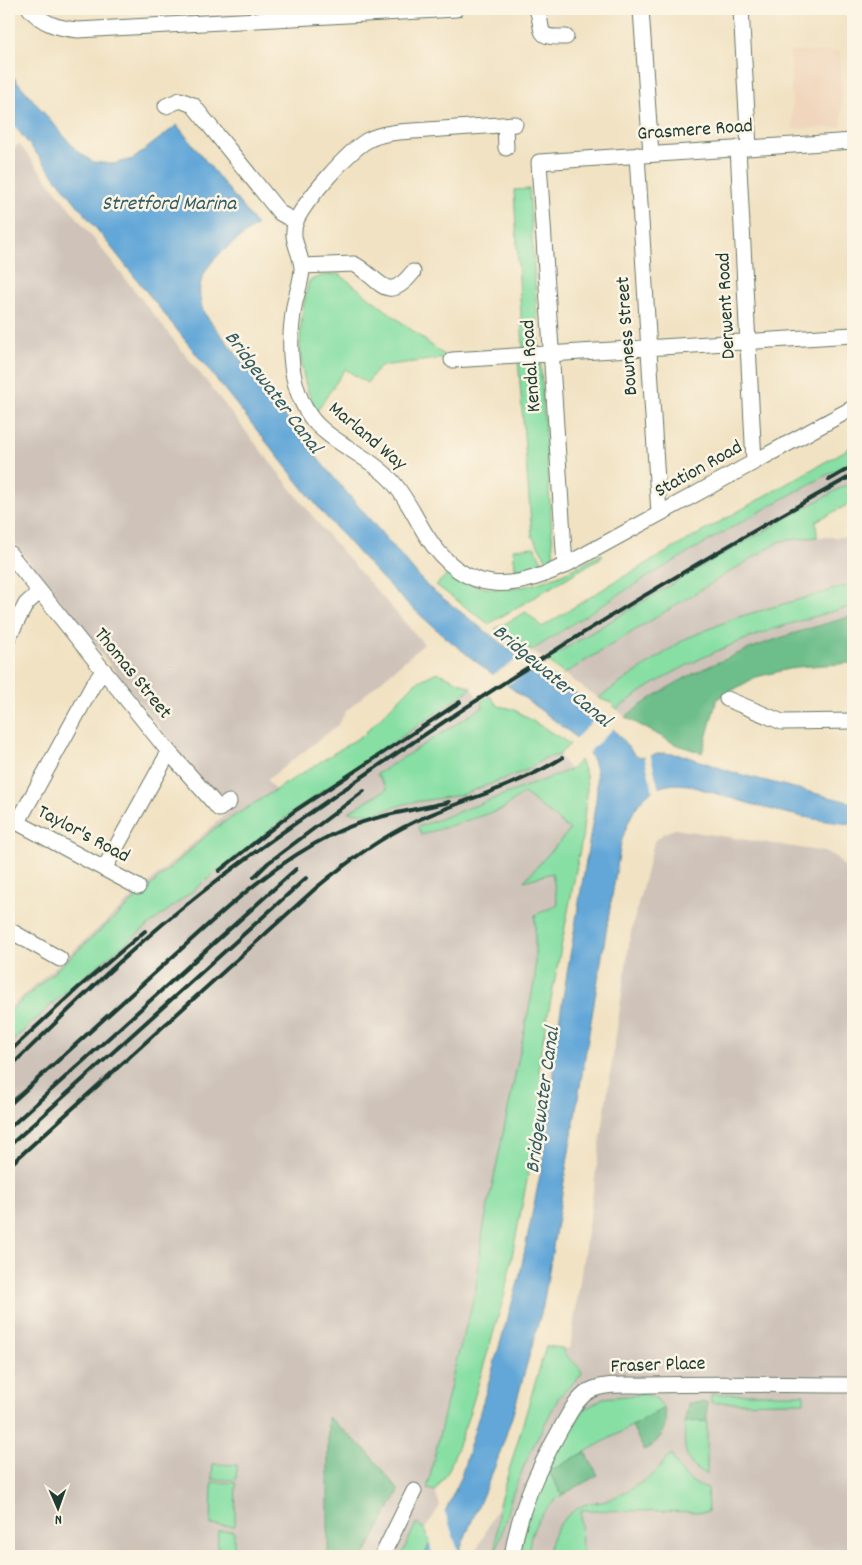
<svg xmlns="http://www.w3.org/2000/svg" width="862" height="1565" font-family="Dekko,sans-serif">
	<rect width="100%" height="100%" fill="#fcf5e5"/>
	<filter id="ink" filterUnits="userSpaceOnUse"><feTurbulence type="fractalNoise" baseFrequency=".02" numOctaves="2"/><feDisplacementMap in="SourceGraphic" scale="10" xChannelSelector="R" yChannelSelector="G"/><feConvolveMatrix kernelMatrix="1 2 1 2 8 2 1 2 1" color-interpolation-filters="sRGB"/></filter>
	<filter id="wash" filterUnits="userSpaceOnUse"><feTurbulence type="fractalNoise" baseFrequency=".0096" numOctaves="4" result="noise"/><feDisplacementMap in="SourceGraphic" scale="20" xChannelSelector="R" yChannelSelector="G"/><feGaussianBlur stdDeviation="1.12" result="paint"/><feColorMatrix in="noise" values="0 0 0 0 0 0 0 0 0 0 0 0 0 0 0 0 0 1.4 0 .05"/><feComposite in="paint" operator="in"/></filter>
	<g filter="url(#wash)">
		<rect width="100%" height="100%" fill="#f1e2c3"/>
		<path fill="#f0d6bc" d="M 840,51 L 842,127 L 793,129 L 790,52 Z"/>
		<path fill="#cec2b9" d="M 19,144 L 330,538 L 424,644 L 346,711 L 338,725 L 267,780 L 292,812 L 472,688 L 483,707 L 377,774 L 387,789 L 349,812 L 373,814 L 408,803 L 461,795 L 527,770 L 545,758 L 559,755 L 570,770 L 518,789 L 422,835 L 503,809 L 529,790 L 582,839 L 543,1040 L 533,1039 L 431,1490 L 435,1491 L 440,1506 L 425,1529 L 416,1525 L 401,1556 L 9,1556 L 9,1008 L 238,803 L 227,805 L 218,802 L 9,536 L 9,152 Z
			M 853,461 L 853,481 L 695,570 L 546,660 L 531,651 L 687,553 L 778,501 Z
			M 817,537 L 853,537 L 853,584 L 735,618 L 685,639 L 598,698 L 564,674 L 780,541 Z
			M 853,606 L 853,616 L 726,657 L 681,680 L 647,700 L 625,717 L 617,709 L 642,690 L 676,669 L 721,647 L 819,615 Z
			M 675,829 L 826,852 L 837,858 L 853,878 L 853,1556 L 474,1556 L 499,1504 L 546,1346 L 570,1349 L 631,932 L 654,842 L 664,833 Z"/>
		<path fill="#87dfa4" stroke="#538e6c" d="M 529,189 L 539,348 L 523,349 L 514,190 Z
			M 339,274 L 448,358 L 380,366 L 367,383 L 345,369 L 317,411 C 294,370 298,324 309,281 L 320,276 Z
			M 540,357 L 554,563 L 550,565 L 532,536 L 518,358 Z
			M 853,446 L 853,461 C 743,519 635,582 531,651 L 495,629 L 526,612 L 542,627 L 616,581 Z
			M 853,481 L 853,502 L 816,521 L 817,537 L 780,541 L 564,674 L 546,660 L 695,570 Z
			M 534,547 L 545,566 L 516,575 L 513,549 Z
			M 602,554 L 602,557 L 489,624 L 436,585 L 449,573 C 499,607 554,580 602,554 Z
			M 853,584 L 853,606 C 768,628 687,656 617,709 L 611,703 L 598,698 L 685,639 L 735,618 Z
			M 437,672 L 472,688 L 293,812 L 74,984 L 9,1044 L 9,1012 L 215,828 L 363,735 L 415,683 Z
			M 490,696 L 498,706 L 513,709 L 570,744 L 559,755 L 545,758 L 527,770 L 461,795 L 408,803 L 373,814 L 348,812 L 387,789 L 377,774 L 483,707 L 481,701 Z
			M 580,760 L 586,775 L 587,788 L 582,839 L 540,1056 L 539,1071 L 545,1079 L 541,1109 L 504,1297 L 469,1415 L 449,1470 L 435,1491 L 427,1489 L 456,1362 L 475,1295 L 483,1230 L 535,979 L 535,915 L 558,905 L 552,873 L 524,881 L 570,830 L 524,793 L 503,809 L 421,835 L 418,827 L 570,770 Z
			M 546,1346 L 562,1348 C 566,1361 580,1362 582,1374 L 559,1397 L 530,1452 L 512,1495 L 495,1556 L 499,1504 Z
			M 645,1394 L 657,1399 L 664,1408 L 549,1472 L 562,1495 C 542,1510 528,1530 529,1556 L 519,1556 L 528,1515 L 544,1471 L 584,1410 L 603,1398 Z
			M 711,1394 L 804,1394 L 804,1402 L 711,1403 Z
			M 707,1421 L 707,1474 C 682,1465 684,1445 685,1422 Z
			M 672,1454 C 678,1472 689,1483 707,1489 L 708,1512 L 581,1510 L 582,1556 L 549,1556 C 549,1533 564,1514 584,1505 C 590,1502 597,1503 603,1502 C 616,1498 643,1482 654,1474 C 660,1469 663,1460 672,1454 Z
			M 213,1464 L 237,1465 L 236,1480 L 212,1479 Z
			M 212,1482 L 236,1483 L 235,1526 L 211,1525 Z
			M 416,1524 L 425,1529 L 430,1544 L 424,1556 L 401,1556 Z
			M 218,1531 L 234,1531 L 234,1552 L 217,1552 Z"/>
		<path fill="#6dbe8a" stroke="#467e5f" d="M 853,616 L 853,663 L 797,667 L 756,677 L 717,699 L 702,753 L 675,744 L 625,717 C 691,665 773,638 853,616 Z
			M 707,1402 L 707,1421 L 685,1422 L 688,1403 Z
			M 664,1408 C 669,1427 661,1442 644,1450 L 632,1426 Z
			M 328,1417 L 366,1450 L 399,1491 L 364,1556 L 328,1556 Z
			M 585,1452 L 598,1475 L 562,1495 L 549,1472 Z"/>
		<path fill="#63a7d8" stroke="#417286" d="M 9,72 L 76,150 L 93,162 L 113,164 L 133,159 L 177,125 L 257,225 C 227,249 186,269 204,313 L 323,465 L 427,586 L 502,644 L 584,699 L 599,712 L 636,756 L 644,757 L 663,753 L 682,755 L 735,773 L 853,803 L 853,824 C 797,820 741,801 688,785 C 646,779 632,808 621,843 L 543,1306 L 513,1414 L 496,1464 L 457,1556 L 424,1556 L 460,1480 L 519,1279 L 542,1165 L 552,1093 L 554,1051 L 596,801 C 599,769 596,756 572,734 C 521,694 467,658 419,614 C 384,583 353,547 322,512 L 9,119 Z"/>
		<path fill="#f1e2c3" d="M 524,655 L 539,665 L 505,686 L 491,676 Z
			M 602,712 L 615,727 L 587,754 L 574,740 Z
			M 650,753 L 659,790 L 653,792 L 644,755 Z
			M 444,1509 L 460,1556 L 433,1556 L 429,1541 Z"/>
	</g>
	<g filter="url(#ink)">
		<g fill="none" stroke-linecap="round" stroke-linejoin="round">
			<g stroke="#687766" stroke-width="17">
				<path id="street" d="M 30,9 C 43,24 58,28 78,30 L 456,9
					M 537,9 C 545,32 534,38 566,37
					M 641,9 L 651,154
					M 741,9 L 749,148
					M 166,106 L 180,100 L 193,105 L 280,213 L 296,222
					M 515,124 C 486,126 456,128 427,130 C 408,132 385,131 368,140 C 348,151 305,201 296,221 C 289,239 301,251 302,268 C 302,281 296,294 294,307 C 288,344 288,384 310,416 C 327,441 370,456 392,481 C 406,497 415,517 426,535 C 466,598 516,592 575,560 L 853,408
					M 505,125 L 506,148
					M 738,148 L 754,462
					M 637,155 L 659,514
					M 302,266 L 354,264 C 380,278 386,306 413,272
					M 452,360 L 853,335
					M 9,553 L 169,752 L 215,804 L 219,809 L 229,802
					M 565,566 L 539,162 L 853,141
					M 9,636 L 26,604 L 39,592
					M 727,699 L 782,722 L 853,721
					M 9,818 L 138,887
					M 18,822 L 93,685 L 104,670
					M 104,869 L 169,752
					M 9,930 L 60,959
					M 382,1556 L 414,1491
					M 512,1556 C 519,1510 537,1471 560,1430 C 568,1416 575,1400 589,1391 C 605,1382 631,1386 649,1385 C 717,1383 785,1385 853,1385"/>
			</g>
			<use href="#street" stroke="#fff" stroke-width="15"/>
			<path stroke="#1f3d34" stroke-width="4" d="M 829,480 L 853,466
				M 219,871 L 293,812 L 460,702
				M 254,877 L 268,863 L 364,791
				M 9,1052 L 78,988 L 145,931
				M 9,1068 C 65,1014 120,958 181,909 C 251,852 326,802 400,751 C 547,652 698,561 853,475
				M 9,1105 C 62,1057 115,1009 169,960 C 220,914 270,865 333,834 C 369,816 410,811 449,802
				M 9,1128 L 296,869
				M 9,1146 L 306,878
				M 9,1166 L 316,888 C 347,862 378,839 414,822 C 463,799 516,787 562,758"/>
		</g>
	</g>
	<g text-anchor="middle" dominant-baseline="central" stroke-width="5" stroke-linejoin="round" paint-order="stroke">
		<g font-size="20" fill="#1f3d34" stroke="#fcf5e5">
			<text transform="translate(695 131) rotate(-4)">Grasmere Road</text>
			<text transform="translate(727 306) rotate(-93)">Derwent Road</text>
			<text transform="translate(628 336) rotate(-94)">Bowness Street</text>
			<text transform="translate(532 366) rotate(-94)">Kendal Road</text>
			<text transform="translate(367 437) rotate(40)">Marland Way</text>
			<text transform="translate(699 470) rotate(-29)">Station Road</text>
			<text transform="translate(132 674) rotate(51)">Thomas Street</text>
			<text transform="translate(83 835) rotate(28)">Taylor's Road</text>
			<text transform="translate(658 1366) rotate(-2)">Fraser Place</text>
		</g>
		<g font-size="21" font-style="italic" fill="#335d65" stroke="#fcf5e5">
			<text x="169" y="205">Stretford Marina</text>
			<text transform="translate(272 393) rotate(53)">Bridgewater Canal</text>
			<text transform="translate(551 677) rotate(40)">Bridgewater Canal</text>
			<text transform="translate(544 1100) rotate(-82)">Bridgewater Canal</text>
		</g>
	</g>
	<rect width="862" height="1565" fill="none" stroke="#fcf5e5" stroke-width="30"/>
	<g transform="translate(58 1508) rotate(178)" stroke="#fcf5e5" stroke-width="4" paint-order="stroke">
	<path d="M0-4L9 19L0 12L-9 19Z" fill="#1f3d34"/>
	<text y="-8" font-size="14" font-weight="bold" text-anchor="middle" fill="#1f3d34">N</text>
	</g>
</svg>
